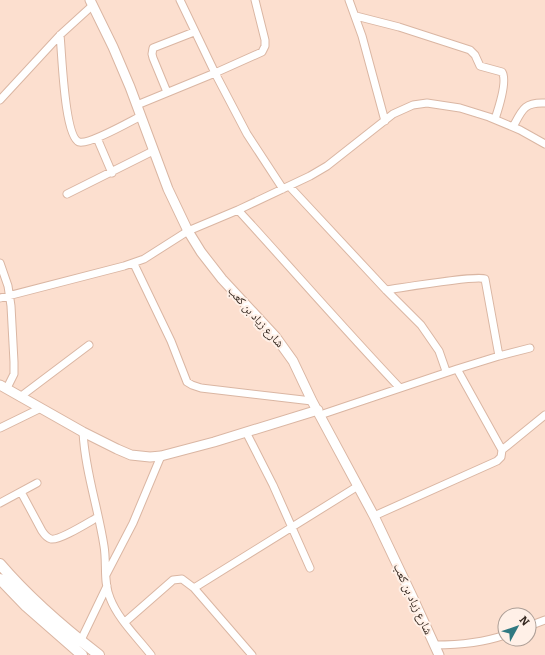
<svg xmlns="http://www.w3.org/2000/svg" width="545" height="655" font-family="Bitter,'Noto Naskh Arabic',serif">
	<rect width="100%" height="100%" fill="#fcdfcf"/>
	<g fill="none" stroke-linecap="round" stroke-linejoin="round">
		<g stroke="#dab6a3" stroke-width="9">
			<path id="minor" d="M 180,0 L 215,73 L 247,134 L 283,189
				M 349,0 L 362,36 L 385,121
				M 356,16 L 399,27 L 470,50 L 475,55 L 480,66 L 502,72 C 508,81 498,110 495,119
				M 60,35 C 62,52 64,136 79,142 C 89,145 131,121 141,116
				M 167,92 L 153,58 L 152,54 L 153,48 L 194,32
				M 0,100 L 60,35 L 93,5
				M 137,105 L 215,73 L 262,52 L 265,46 L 265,40 L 255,0
				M 513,127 C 522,110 524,102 545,103
				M 97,138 L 112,173
				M 290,187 L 386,290 L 421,325 L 439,351 L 446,371
				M 67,194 L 153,151
				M 238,210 C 292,269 344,329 399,387
				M 0,263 L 8,286 L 11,306 L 14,362 L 14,374 L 7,388
				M 134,264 L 171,341 L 187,382 L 192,385 L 201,388 L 312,401
				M 386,290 C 401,288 477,275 485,279 L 499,356 L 457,369
				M 0,298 L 124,266 L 144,259 L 188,231 L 238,210 L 310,176 L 327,166 L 393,114 L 413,105 L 427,103 L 460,108 L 489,117 L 520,130 L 545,144
				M 499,356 L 530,348
				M 20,397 L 89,345
				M 320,415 L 457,369 L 502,450 L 501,457 L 497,461 L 374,516
				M 0,428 L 41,408
				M 83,432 C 85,471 98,507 104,546 C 107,563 103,582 110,598 C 118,619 137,637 151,655
				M 246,432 L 273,485 L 310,568
				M 502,450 L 545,415
				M 21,492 L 42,531 C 44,534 47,538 51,539 C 59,541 89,522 98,517
				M 0,503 L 37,483
				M 106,575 L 133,523 L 161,456
				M 194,588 L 358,486
				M 125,622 L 173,580 L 182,579 L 194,588 L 252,655
				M 529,626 L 545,620
				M 81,640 L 107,586
				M 435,645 C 459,645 482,643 505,635"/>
		</g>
		<g stroke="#dab6a3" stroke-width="11">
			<path id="tertiary" d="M 90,0 L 113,47 L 130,87 L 168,189 L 188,231 L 201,252 L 222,279 L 275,336 L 293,361 L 312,401 L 374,516 L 412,596 L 439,655
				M 0,385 L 83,432 L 117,449 L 131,455 L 150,457 L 161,456 L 214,442 L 318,410"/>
		</g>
		<g stroke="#dab6a3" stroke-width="12">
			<path id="secondary" d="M 0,564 C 29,598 64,628 99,655
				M 0,579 L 26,606 L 82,655"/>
		</g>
		<use href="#minor" stroke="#fff" stroke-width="7"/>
		<use href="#tertiary" stroke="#fff" stroke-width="9"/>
		<use href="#secondary" stroke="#fff" stroke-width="10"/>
	</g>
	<g text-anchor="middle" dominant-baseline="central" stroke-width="4" stroke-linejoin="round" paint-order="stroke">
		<g font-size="12" fill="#33261e" stroke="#fff0e7">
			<text transform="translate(256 317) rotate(48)">شارع زياد بن كعب</text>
			<text transform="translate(413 599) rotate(65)">شارع زياد بن كعب</text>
		</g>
	</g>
	<g transform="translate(517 627) rotate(50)"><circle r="19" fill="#fff0e7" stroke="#ad9f97"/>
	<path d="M0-3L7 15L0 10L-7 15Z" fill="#307981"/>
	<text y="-6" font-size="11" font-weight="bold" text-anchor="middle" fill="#33261e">N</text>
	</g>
</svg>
